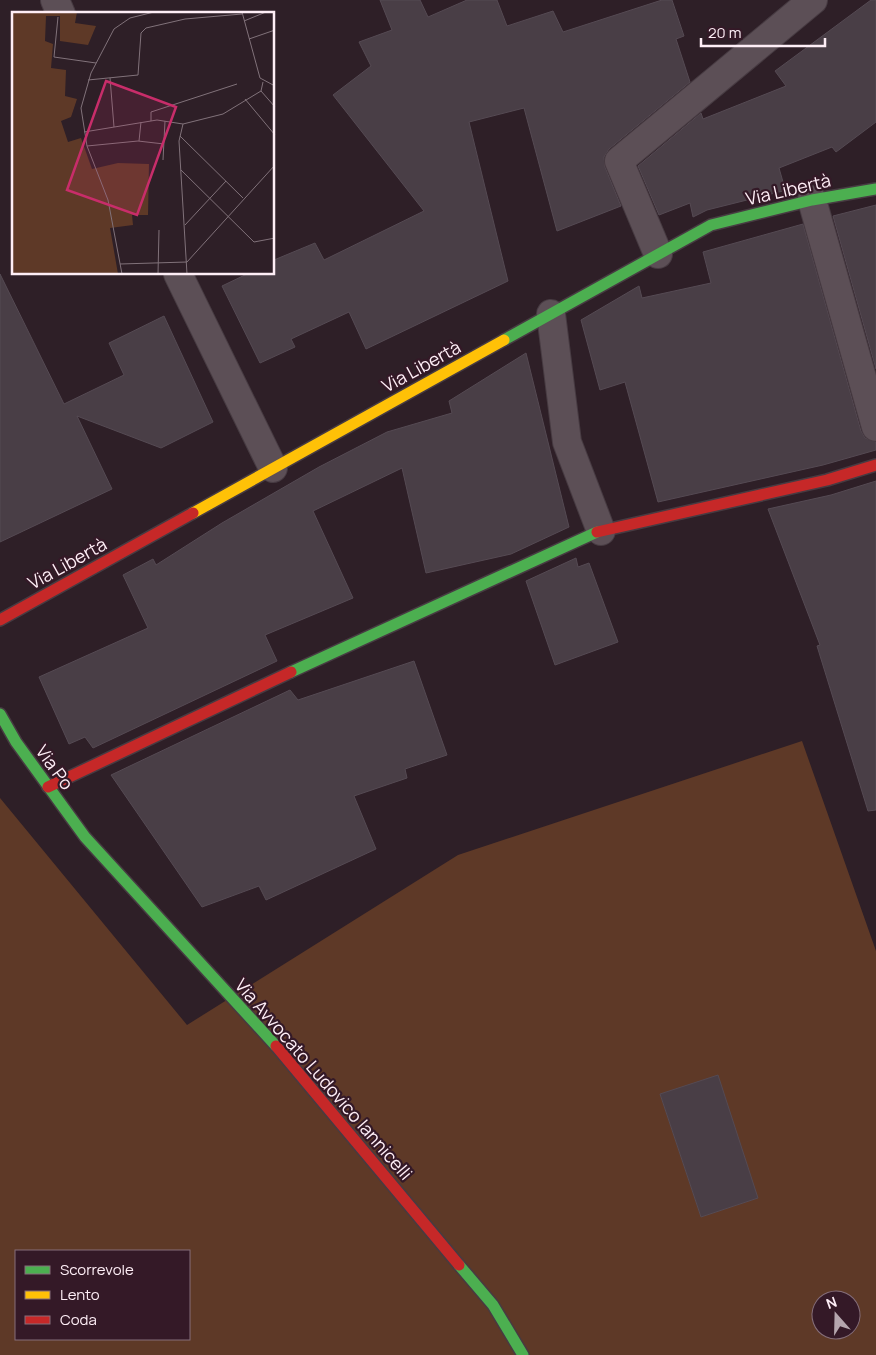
<svg xmlns="http://www.w3.org/2000/svg" width="876" height="1355" font-family="Manrope,sans-serif">
	<rect width="100%" height="100%" fill="#2e1f27"/>
	<path fill="#5e3927" fill-rule="evenodd" d="M 802,741 L 876,951 L 876,1355 L 0,1355 L 0,798 L 187,1025 L 458,855 ZM 16,1251 L 189,1251 L 189,1339 L 16,1339 ZM 821,1300 L 851,1300 L 851,1330 L 821,1330 Z"/>
	<path fill="#493e46" stroke="#554a53" d="M 380,0 L 420,0 L 428,17 L 467,0 L 497,0 L 507,26 L 553,11 L 563,32 L 662,0 L 672,0 L 684,36 L 676,39 L 690,82 L 609,149 L 604,157 L 605,167 L 621,206 L 557,231 L 524,108 L 469,122 L 508,281 L 366,349 L 349,312 L 291,339 L 295,347 L 260,363 L 222,286 L 247,274 L 274,274 L 274,260 L 315,243 L 324,260 L 424,211 L 333,95 L 371,66 L 359,42 L 392,30 Z
		M 871,0 L 876,0 L 876,122 L 836,152 L 832,147 L 779,168 L 785,189 L 783,191 L 707,210 L 693,217 L 690,203 L 659,215 L 638,166 L 701,113 L 703,119 L 786,86 L 775,71 Z
		M 876,205 L 876,369 L 833,216 Z
		M 803,224 L 861,431 L 865,438 L 876,442 L 876,450 L 823,465 L 658,502 L 625,382 L 600,390 L 581,320 L 639,286 L 642,298 L 711,283 L 703,252 Z
		M 0,274 L 64,404 L 124,375 L 109,343 L 164,316 L 213,422 L 161,448 L 77,416 L 112,489 L 0,542 Z
		M 526,353 L 569,527 L 511,554 L 426,573 L 402,468 L 313,511 L 353,598 L 265,635 L 277,661 L 93,748 L 85,737 L 69,744 L 39,677 L 148,628 L 123,575 L 153,559 L 156,565 L 222,523 L 319,467 L 387,432 L 452,413 L 449,401 Z
		M 876,481 L 876,810 L 868,811 L 817,646 L 820,645 L 768,509 L 831,495 Z
		M 576,558 L 578,567 L 589,563 L 618,642 L 555,665 L 526,581 Z
		M 414,661 L 447,755 L 405,769 L 407,778 L 354,796 L 376,849 L 266,900 L 259,886 L 202,907 L 111,775 L 290,690 L 298,700 Z
		M 718,1075 L 758,1198 L 701,1217 L 660,1094 Z"/>
	<g fill="none" stroke-linecap="round" stroke-linejoin="round">
		<g stroke="#473b42" stroke-width="30">
			<path id="street" d="M 55,0 L 61,14
				M 812,200 L 876,427
				M 658,254 L 619,161 L 813,0
				M 178,274 L 273,468
				M 551,314 L 567,442 L 601,531"/>
		</g>
		<g stroke="#473b42" stroke-width="14">
			<path id="fast" d="M 504,340 L 711,225 L 812,200 L 876,189
				M 291,672 L 597,532
				M 0,714 L 16,742 L 85,837 L 276,1046
				M 459,1265 L 493,1305 L 523,1355"/>
		</g>
		<g stroke="#473b42" stroke-width="14">
			<path id="slow" d="M 193,513 L 504,340"/>
		</g>
		<g stroke="#473b42" stroke-width="14">
			<path id="jam" d="M 597,532 L 827,480 L 876,465
				M 0,620 L 193,513
				M 48,787 L 291,672
				M 276,1046 L 459,1265"/>
		</g>
		<use href="#street" stroke="#5c4f56" stroke-width="28"/>
		<use href="#fast" stroke="#4caf50" stroke-width="11"/>
		<use href="#slow" stroke="#ffc107" stroke-width="11"/>
		<use href="#jam" stroke="#c62828" stroke-width="11"/>
	</g>
	<g text-anchor="middle" dominant-baseline="central" stroke-width="4.5" stroke-linejoin="round" paint-order="stroke">
		<g font-size="18" fill="#feeef6" stroke="#341927">
			<text transform="translate(788 189) rotate(-13)">Via Libertà</text>
			<text transform="translate(421 366) rotate(-29)">Via Libertà</text>
			<text transform="translate(67 563) rotate(-29)">Via Libertà</text>
			<text transform="translate(55 767) rotate(54)">Via Po</text>
			<text transform="translate(324 1079) rotate(49)">Via Avvocato Ludovico Iannicelli</text>
		</g>
	</g>
	<g transform="translate(12 12)">
		<rect width="262" height="262" fill="#2e1f27"/>
		<path d="M 0,0 L 65,0 L 63,11 L 84,14 L 76,33 L 48,29 L 48,4 L 34,4 L 33,29 L 41,32 L 39,56 L 54,58 L 53,84 L 65,87 L 59,105 L 49,109 L 56,130 L 69,126 L 80,157 L 106,151 L 137,152 L 136,203 L 120,203 L 121,213 L 98,216 L 106,262 L 0,262 Z" fill="#5e3927"/>
		<path fill="none" stroke="#81727a" stroke-width="1" d="M 230,0 L 248,66 L 263,74M 46,5 L 42,45 L 84,51M 232,9 L 254,0M 237,27 L 263,18M 98,66 L 102,115M 76,68 L 126,63 L 129,21 L 134,16 L 173,7 L 230,2M 251,70 L 249,79 L 263,95M 233,87 L 263,123M 139,109 L 139,100 L 225,72M 171,112 L 167,129 L 175,262M 72,120 L 145,108 L 171,112 L 211,102 L 249,79M 168,124 L 231,186M 127,129 L 129,110M 75,134 L 126,129 L 152,132M 151,148 L 153,109M 169,158 L 242,230 L 263,226M 173,213 L 214,169M 175,250 L 263,153M 108,252 L 175,250M 110,262 L 96,188 L 75,134 L 69,96 L 79,61 L 102,17 L 118,6 L 142,0M 146,262 L 147,218"/>
		<path fill="#c82d6a" fill-opacity="0.15" stroke="#c82d6a" stroke-width="2.5" d="M 94,69 L 164,95 L 125,203 L 55,178 Z"/>
		<rect width="262" height="262" fill="none" stroke="#feeef6" stroke-width="2.5"/>
	</g>
	<rect x="15" y="1250" width="175" height="90" fill="#341927" stroke="#856e7a"/>
	<rect x="25" y="1266" width="25" height="8" fill="#4caf50" stroke="#856e7a"/>
	<text x="60" y="1275" font-size="15" fill="#feeef6">Scorrevole</text>
	<rect x="25" y="1291" width="25" height="8" fill="#ffc107" stroke="#856e7a"/>
	<text x="60" y="1300" font-size="15" fill="#feeef6">Lento</text>
	<rect x="25" y="1316" width="25" height="8" fill="#c62828" stroke="#856e7a"/>
	<text x="60" y="1325" font-size="15" fill="#feeef6">Coda</text>
	<g transform="translate(836 1315) rotate(340)"><circle r="24" fill="#341927" stroke="#856e7a"/>
	<path d="M0-4L9 19L0 12L-9 19Z" fill="#b5a6ae"/>
	<text y="-8" font-size="14" font-weight="bold" text-anchor="middle" fill="#feeef6">N</text>
	</g>
	<path d="M701 38v8h124v-8" fill="none" stroke="#feeef6" stroke-width="2.5"/>
	<text x="708" y="38" font-size="15" fill="#feeef6" stroke="#341927" stroke-width="4" paint-order="stroke">20 m</text>
</svg>
